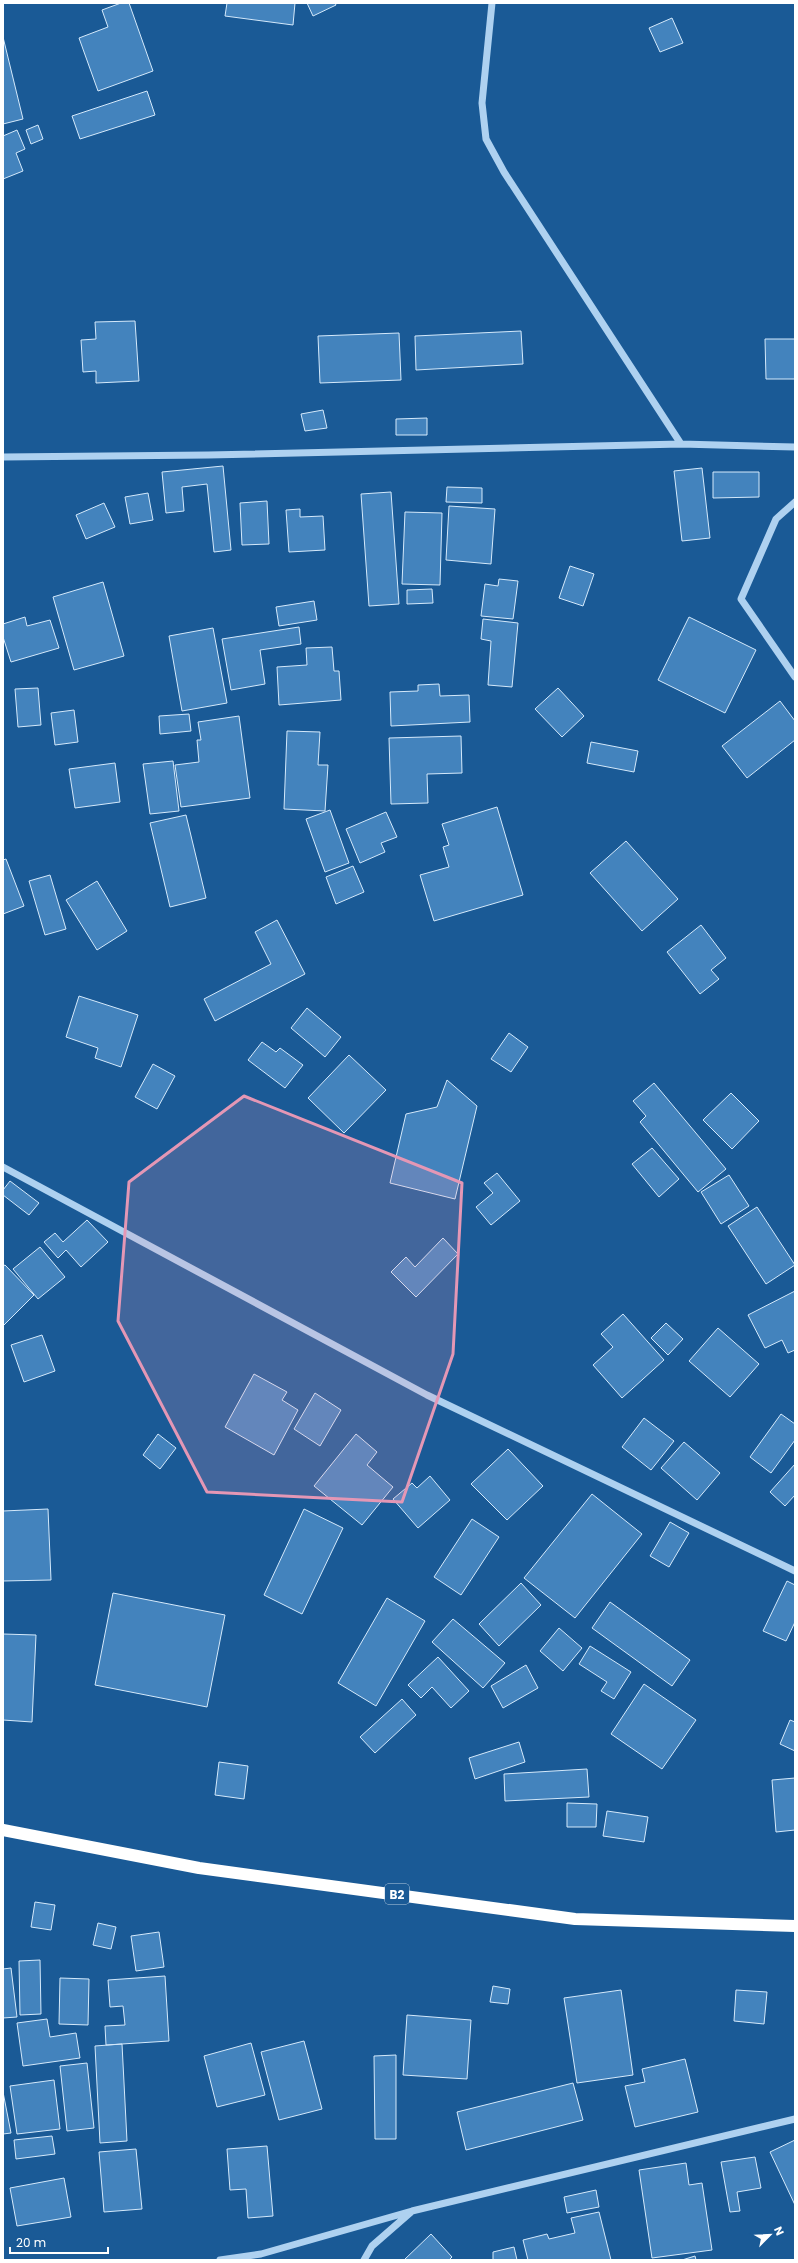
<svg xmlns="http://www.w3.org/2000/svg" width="798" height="2263" font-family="Poppins,sans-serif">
	<rect width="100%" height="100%" fill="#1a5a96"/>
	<path fill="#4383bd" stroke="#d4e9fb" d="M 121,3 L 129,3 L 153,71 L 98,91 L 79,38 L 108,27 L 102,10 Z
		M 227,3 L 295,3 L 293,25 L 225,16 Z
		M 307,3 L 335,3 L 336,5 L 313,16 Z
		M 672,18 L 683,43 L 660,52 L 649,28 Z
		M 3,37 L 23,119 L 3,124 Z
		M 147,91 L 155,115 L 80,139 L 72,116 Z
		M 38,125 L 43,139 L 31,144 L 26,130 Z
		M 17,130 L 25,149 L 16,153 L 23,171 L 3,179 L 3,136 Z
		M 135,321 L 139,381 L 96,383 L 96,371 L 83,372 L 81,340 L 96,339 L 95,322 Z
		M 521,331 L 523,364 L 416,370 L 415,336 Z
		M 399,333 L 401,380 L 320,383 L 318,336 Z
		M 765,339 L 795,339 L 795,379 L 766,379 Z
		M 323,410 L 327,428 L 305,431 L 301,414 Z
		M 427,418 L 427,435 L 396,435 L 396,419 Z
		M 223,466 L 231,550 L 214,552 L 207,484 L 182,487 L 184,511 L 166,513 L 162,472 Z
		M 702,468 L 710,538 L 682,541 L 674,471 Z
		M 713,472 L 759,472 L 759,497 L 713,498 Z
		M 447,487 L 482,488 L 482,503 L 446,502 Z
		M 391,492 L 399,604 L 369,606 L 361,494 Z
		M 148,493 L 153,520 L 130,524 L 125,497 Z
		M 267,501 L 269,544 L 242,545 L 240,503 Z
		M 104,503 L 115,527 L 86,539 L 76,515 Z
		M 449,506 L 495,509 L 491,564 L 446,560 Z
		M 300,509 L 300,517 L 323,516 L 325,550 L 289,552 L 286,510 Z
		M 405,512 L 442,513 L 440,585 L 402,584 Z
		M 570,566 L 594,574 L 583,606 L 559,598 Z
		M 499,579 L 518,581 L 513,619 L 481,616 L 485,584 L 498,586 Z
		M 103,582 L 124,656 L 74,670 L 53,597 Z
		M 432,589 L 433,603 L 407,604 L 407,590 Z
		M 314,601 L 317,620 L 279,626 L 276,607 Z
		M 25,617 L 27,626 L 50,620 L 59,648 L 11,662 L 3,637 L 3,624 Z
		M 689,617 L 756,650 L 725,713 L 658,680 Z
		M 483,619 L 518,623 L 512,687 L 488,685 L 491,641 L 481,639 Z
		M 299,627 L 301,644 L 260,650 L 265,684 L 231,690 L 222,639 Z
		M 213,628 L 227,703 L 182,711 L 169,636 Z
		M 332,647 L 334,671 L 339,671 L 341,700 L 279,705 L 277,667 L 307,665 L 306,648 Z
		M 439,684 L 440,696 L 469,695 L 470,722 L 391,726 L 390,692 L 418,691 L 418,685 Z
		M 38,688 L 41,725 L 18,727 L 15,689 Z
		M 558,688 L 584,716 L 562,737 L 535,709 Z
		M 780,701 L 795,721 L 795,740 L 747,778 L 722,746 Z
		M 74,710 L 78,742 L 55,745 L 51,713 Z
		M 189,714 L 191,731 L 160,734 L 159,716 Z
		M 239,716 L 250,798 L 181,807 L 175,765 L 199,762 L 197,740 L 201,740 L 198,722 Z
		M 287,731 L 320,732 L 318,765 L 328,765 L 325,811 L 284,809 Z
		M 461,736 L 462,773 L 427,774 L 428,803 L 391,804 L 389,738 Z
		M 591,742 L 638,751 L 634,772 L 587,763 Z
		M 173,761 L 179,811 L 150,814 L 143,764 Z
		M 115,763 L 120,802 L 75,808 L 69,769 Z
		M 497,807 L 523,895 L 434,921 L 420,875 L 449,867 L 443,847 L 449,845 L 442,824 Z
		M 330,810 L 349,863 L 325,872 L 306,819 Z
		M 386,812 L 397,837 L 381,843 L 385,852 L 360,863 L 346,829 Z
		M 186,815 L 206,898 L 170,907 L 150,823 Z
		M 626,841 L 678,899 L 642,931 L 590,873 Z
		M 6,859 L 24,906 L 3,914 L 3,860 Z
		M 353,866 L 364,892 L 336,904 L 326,877 Z
		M 50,875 L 66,929 L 45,935 L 29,881 Z
		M 97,881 L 127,931 L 97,950 L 66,900 Z
		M 277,920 L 305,974 L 215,1021 L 204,999 L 271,964 L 255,932 Z
		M 701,925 L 726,958 L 711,970 L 719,979 L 700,994 L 667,952 Z
		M 79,996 L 138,1015 L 121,1067 L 95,1058 L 98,1048 L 66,1037 Z
		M 307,1008 L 341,1037 L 325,1057 L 291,1028 Z
		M 509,1033 L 528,1047 L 511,1072 L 491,1059 Z
		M 262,1042 L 276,1052 L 280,1048 L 303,1065 L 285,1088 L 248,1060 Z
		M 349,1055 L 386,1090 L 344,1133 L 308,1098 Z
		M 153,1064 L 175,1076 L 157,1109 L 135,1097 Z
		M 447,1080 L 477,1106 L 455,1199 L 390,1183 L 406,1114 L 437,1107 Z
		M 654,1083 L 726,1169 L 698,1192 L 640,1122 L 646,1116 L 633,1101 Z
		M 731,1093 L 759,1121 L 732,1149 L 703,1120 Z
		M 652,1148 L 679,1179 L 659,1197 L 632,1164 Z
		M 497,1173 L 520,1201 L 491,1225 L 476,1207 L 493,1193 L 484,1183 Z
		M 729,1175 L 749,1206 L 721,1224 L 701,1192 Z
		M 10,1181 L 39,1203 L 29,1215 L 3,1195 L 3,1190 Z
		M 757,1207 L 795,1265 L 766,1284 L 728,1226 Z
		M 87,1220 L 108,1242 L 81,1267 L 66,1250 L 58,1258 L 44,1242 L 55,1233 L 63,1242 Z
		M 443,1238 L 458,1254 L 416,1297 L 391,1272 L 406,1257 L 415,1267 Z
		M 40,1247 L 65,1277 L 38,1299 L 13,1269 Z
		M 5,1265 L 34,1295 L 3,1326 L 3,1266 Z
		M 795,1291 L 795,1350 L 788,1353 L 782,1340 L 765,1348 L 748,1315 Z
		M 623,1314 L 664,1360 L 622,1398 L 593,1365 L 613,1347 L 601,1334 Z
		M 666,1323 L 683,1339 L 668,1355 L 651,1338 Z
		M 718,1328 L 759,1364 L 730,1397 L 689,1361 Z
		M 42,1335 L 55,1371 L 24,1382 L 11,1345 Z
		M 254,1374 L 287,1392 L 282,1400 L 298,1410 L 274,1455 L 225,1427 Z
		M 315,1393 L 341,1410 L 320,1446 L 294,1429 Z
		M 781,1414 L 795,1424 L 795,1440 L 771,1473 L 750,1457 Z
		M 644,1418 L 674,1441 L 651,1470 L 622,1447 Z
		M 158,1434 L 176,1448 L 160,1469 L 143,1455 Z
		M 356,1434 L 377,1452 L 367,1465 L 393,1487 L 362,1525 L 314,1486 Z
		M 684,1442 L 720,1473 L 697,1500 L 661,1468 Z
		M 508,1449 L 543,1486 L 507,1520 L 471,1484 Z
		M 795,1464 L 795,1495 L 785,1506 L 770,1492 Z
		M 430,1476 L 450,1500 L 418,1528 L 393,1499 L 412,1483 L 417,1488 Z
		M 592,1494 L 642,1534 L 575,1618 L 524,1578 Z
		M 48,1509 L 51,1580 L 3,1581 L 3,1511 Z
		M 304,1509 L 343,1528 L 302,1614 L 264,1595 Z
		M 472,1519 L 499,1537 L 461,1595 L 434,1577 Z
		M 670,1522 L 689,1533 L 669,1567 L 650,1556 Z
		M 787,1581 L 795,1585 L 795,1622 L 786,1641 L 763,1631 Z
		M 521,1583 L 541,1605 L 499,1646 L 479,1624 Z
		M 113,1593 L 225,1615 L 207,1707 L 95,1685 Z
		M 387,1598 L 425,1621 L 376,1706 L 338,1683 Z
		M 610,1602 L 690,1660 L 672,1686 L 592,1628 Z
		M 453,1619 L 505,1663 L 483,1688 L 432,1642 Z
		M 559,1628 L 582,1648 L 563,1671 L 540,1651 Z
		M 3,1634 L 36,1635 L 32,1722 L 3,1720 Z
		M 590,1646 L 631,1672 L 614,1699 L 601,1691 L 607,1682 L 579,1664 Z
		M 438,1657 L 469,1691 L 451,1708 L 432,1687 L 421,1698 L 408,1685 Z
		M 526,1665 L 538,1688 L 503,1708 L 491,1686 Z
		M 644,1684 L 696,1720 L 662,1769 L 611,1734 Z
		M 402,1699 L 416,1715 L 375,1753 L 360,1737 Z
		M 790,1720 L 795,1722 L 795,1751 L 780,1744 Z
		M 519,1742 L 525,1762 L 475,1779 L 469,1758 Z
		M 219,1762 L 248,1766 L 244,1799 L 215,1795 Z
		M 587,1769 L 589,1797 L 505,1801 L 504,1774 Z
		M 795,1778 L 795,1830 L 776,1832 L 772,1780 Z
		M 567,1803 L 597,1804 L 596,1827 L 567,1827 Z
		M 607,1811 L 648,1817 L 644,1842 L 603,1836 Z
		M 35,1902 L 55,1905 L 51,1930 L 31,1927 Z
		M 98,1923 L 116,1927 L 111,1949 L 93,1945 Z
		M 159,1932 L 164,1967 L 136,1971 L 131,1936 Z
		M 40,1960 L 41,2014 L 20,2015 L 19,1961 Z
		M 11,1968 L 17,2017 L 3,2018 L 3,1969 Z
		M 165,1976 L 169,2041 L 106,2045 L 105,2026 L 125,2025 L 123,2006 L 110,2007 L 108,1980 Z
		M 60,1978 L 89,1979 L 88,2025 L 59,2024 Z
		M 493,1986 L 510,1989 L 508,2004 L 490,2002 Z
		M 621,1990 L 633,2075 L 577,2083 L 564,1998 Z
		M 736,1990 L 767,1992 L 764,2024 L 734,2021 Z
		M 407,2015 L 471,2020 L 467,2079 L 403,2075 Z
		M 47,2019 L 50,2037 L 76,2033 L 80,2058 L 23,2066 L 17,2023 Z
		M 304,2041 L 322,2109 L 279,2120 L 261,2052 Z
		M 251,2043 L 265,2095 L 217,2107 L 204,2056 Z
		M 122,2044 L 127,2141 L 100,2143 L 95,2046 Z
		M 396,2055 L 396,2139 L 375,2139 L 374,2056 Z
		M 685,2059 L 698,2112 L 635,2127 L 625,2086 L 645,2082 L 642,2069 Z
		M 87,2063 L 94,2128 L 67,2131 L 60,2066 Z
		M 54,2080 L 60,2129 L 17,2134 L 10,2086 Z
		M 573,2083 L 583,2120 L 466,2150 L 457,2112 Z
		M 3,2092 L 11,2133 L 3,2134 Z
		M 52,2136 L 55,2154 L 16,2159 L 14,2140 Z
		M 795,2140 L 795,2205 L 770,2152 Z
		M 267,2146 L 273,2216 L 248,2218 L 246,2189 L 230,2190 L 227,2149 Z
		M 136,2149 L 142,2209 L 104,2212 L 99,2152 Z
		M 755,2157 L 761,2188 L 737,2192 L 740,2211 L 730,2212 L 721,2162 Z
		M 686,2163 L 689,2185 L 702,2183 L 712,2250 L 652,2258 L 639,2170 Z
		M 64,2178 L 71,2217 L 17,2226 L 10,2188 Z
		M 596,2190 L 599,2207 L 567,2213 L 564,2197 Z
		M 599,2212 L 611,2260 L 528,2260 L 523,2240 L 547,2234 L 549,2239 L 575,2233 L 571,2218 Z
		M 431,2234 L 452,2257 L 449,2260 L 404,2260 Z
		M 514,2247 L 517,2260 L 493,2260 L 493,2252 Z
		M 695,2256 L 696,2260 L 682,2260 Z"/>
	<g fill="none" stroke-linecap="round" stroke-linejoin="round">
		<path stroke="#aed1f0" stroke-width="7" d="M 492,3 L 482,103 L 486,139 L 504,172 L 681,444
			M 3,457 L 208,455 L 681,444 L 795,447
			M 795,502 L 776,519 L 741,599 L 795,677
			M 3,1167 L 427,1395 L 795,1571
			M 220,2260 L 261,2254 L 412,2211 L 795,2119
			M 364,2260 L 372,2246 L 411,2212"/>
		<path stroke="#fff" stroke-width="12" d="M 3,1830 L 199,1868 L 575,1919 L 795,1926"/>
	</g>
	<path fill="#e497b5" fill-opacity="0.2" stroke="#e497b5" stroke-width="3" stroke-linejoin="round" d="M 244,1096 L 462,1183 L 453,1354 L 402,1502 L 207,1492 L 118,1321 L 129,1182 Z"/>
	<g text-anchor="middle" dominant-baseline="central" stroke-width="3" stroke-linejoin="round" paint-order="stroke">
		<rect fill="#1a5a96" stroke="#bacee0" stroke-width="1" x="385" y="1884" width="24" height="20" rx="3"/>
		<g font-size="12" font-weight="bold" fill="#fff">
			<text x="397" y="1894">B2</text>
		</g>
	</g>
	<rect width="798" height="2263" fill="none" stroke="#ffffff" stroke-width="8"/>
	<g transform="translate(770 2235) rotate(66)" stroke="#1a5a96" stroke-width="3" paint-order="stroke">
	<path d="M0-3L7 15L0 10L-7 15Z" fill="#ffffff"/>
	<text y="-6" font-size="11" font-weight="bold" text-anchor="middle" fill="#ffffff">N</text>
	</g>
	<path d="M10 2247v6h98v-6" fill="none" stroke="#ffffff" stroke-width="2"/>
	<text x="16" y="2247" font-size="12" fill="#ffffff" stroke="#1a5a96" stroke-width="3" paint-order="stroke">20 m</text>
</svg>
